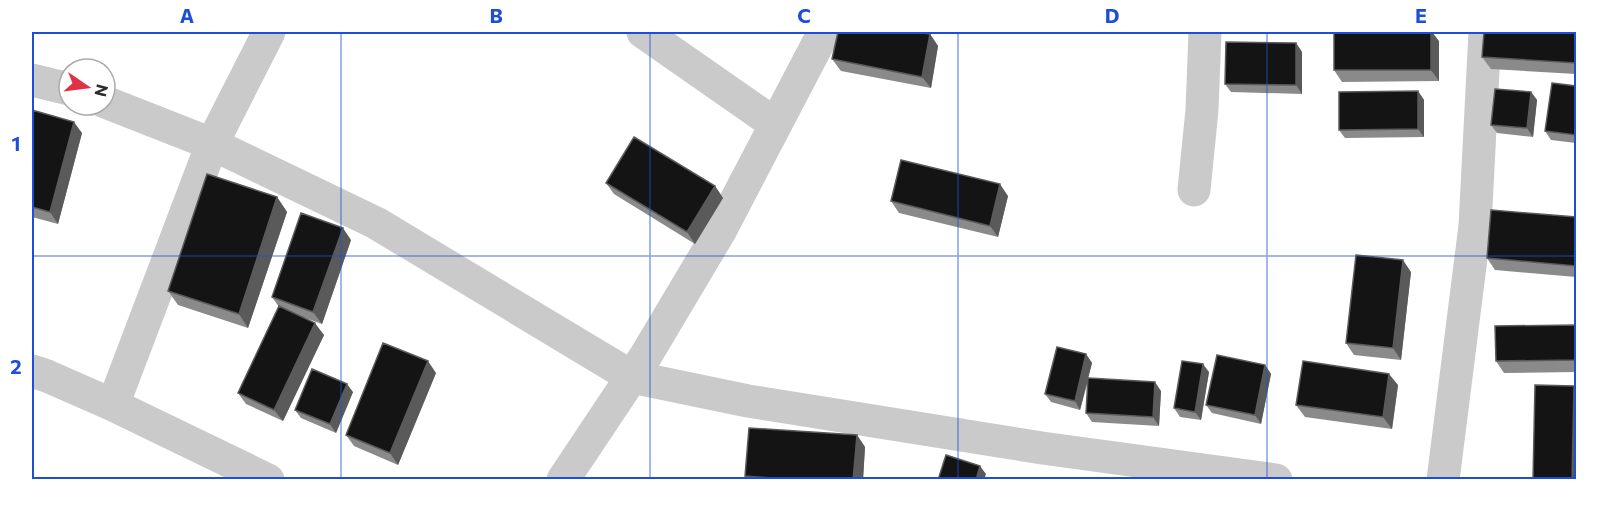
<svg xmlns="http://www.w3.org/2000/svg" width="1608" height="511" font-family="Commissioner,sans-serif">
	<rect width="100%" height="100%" fill="#fff"/>
	<g fill="none" stroke-linecap="round" stroke-linejoin="round">
		<path stroke="#cacaca" stroke-width="33" d="M 643,32 L 775,124
			M 32,80 L 69,89
			M 105,102 L 212,144 L 376,223 L 632,377 L 748,401 L 1042,448 L 1276,480
			M 1194,190 L 1202,110 L 1205,32
			M 32,371 L 47,376 L 113,405 L 268,480
			M 113,405 L 212,144 L 269,32
			M 563,480 L 645,357 L 720,231 L 824,32
			M 1443,480 L 1475,226 L 1485,32"/>
	</g>
	<path fill="#8a8a8a" d="M 1576,32 L 1576,74 L 1491,69 L 1482,57 Z
		M 930,34 L 938,46 L 931,88 L 841,71 L 832,59 Z
		M 1439,41 L 1439,81 L 1342,82 L 1334,70 Z
		M 1296,43 L 1302,52 L 1302,94 L 1231,92 L 1225,84 Z
		M 1576,86 L 1576,143 L 1551,140 L 1545,131 Z
		M 1418,91 L 1424,100 L 1424,137 L 1345,138 L 1339,130 Z
		M 1531,92 L 1537,100 L 1533,137 L 1497,133 L 1491,125 Z
		M 32,110 L 82,133 L 58,224 L 32,217 Z
		M 606,183 L 715,186 L 723,198 L 695,244 L 614,194 Z
		M 1008,196 L 998,237 L 899,213 L 891,201 Z
		M 277,197 L 287,212 L 248,328 L 178,305 L 168,291 Z
		M 1576,217 L 1576,277 L 1495,270 L 1487,258 Z
		M 351,240 L 322,324 L 297,315 L 324,335 L 283,421 L 246,404 L 238,393 L 279,307 L 272,297 Z
		M 1411,272 L 1401,360 L 1354,355 L 1346,343 Z
		M 1576,325 L 1576,372 L 1504,373 L 1496,361 Z
		M 1086,354 L 1092,363 L 1088,378 L 1161,391 L 1159,426 L 1092,422 L 1086,413 L 1088,381 L 1080,410 L 1051,402 L 1045,394 Z
		M 1265,365 L 1271,374 L 1261,424 L 1212,413 L 1206,405 Z
		M 1209,372 L 1201,420 L 1180,417 L 1174,408 Z
		M 436,373 L 398,465 L 354,446 L 346,435 Z
		M 1398,385 L 1392,429 L 1305,417 L 1296,405 Z
		M 353,392 L 336,433 L 301,418 L 295,410 Z
		M 857,435 L 865,447 L 863,480 L 748,480 L 745,476 Z"/>
	<path fill="#5a5a5a" d="M 1431,32 L 1432,32 L 1439,41 L 1439,81 L 1431,70 Z
		M 930,34 L 938,46 L 931,88 L 922,77 Z
		M 1296,43 L 1302,52 L 1302,94 L 1296,85 Z
		M 1418,91 L 1424,100 L 1424,137 L 1418,129 Z
		M 1531,92 L 1537,100 L 1533,137 L 1527,128 Z
		M 74,122 L 82,133 L 58,224 L 50,212 Z
		M 1000,184 L 1008,196 L 998,237 L 990,226 Z
		M 715,186 L 723,198 L 695,244 L 687,232 Z
		M 277,197 L 287,212 L 248,328 L 239,314 Z
		M 343,228 L 351,240 L 322,324 L 313,312 Z
		M 1403,260 L 1411,272 L 1401,360 L 1393,348 Z
		M 315,323 L 324,335 L 283,421 L 274,410 Z
		M 1086,354 L 1092,363 L 1080,410 L 1075,401 Z
		M 428,361 L 436,373 L 398,465 L 390,453 Z
		M 1203,364 L 1209,372 L 1201,420 L 1195,412 Z
		M 1265,365 L 1271,374 L 1261,424 L 1255,415 Z
		M 1389,374 L 1398,385 L 1392,429 L 1383,417 Z
		M 1155,382 L 1161,391 L 1159,426 L 1153,417 Z
		M 347,384 L 353,392 L 336,433 L 330,424 Z
		M 1574,386 L 1576,389 L 1576,480 L 1572,480 Z
		M 857,435 L 865,447 L 863,480 L 853,480 Z
		M 980,466 L 986,474 L 984,480 L 976,480 Z"/>
	<path fill="#141414" stroke="#5a5a5a" stroke-width="1.5" d="M 838,32 L 915,32 L 930,34 L 922,77 L 832,59 Z
		M 1334,32 L 1431,32 L 1431,70 L 1334,70 Z
		M 1484,32 L 1576,32 L 1576,63 L 1482,57 Z
		M 1226,42 L 1296,43 L 1296,85 L 1225,84 Z
		M 1552,83 L 1576,86 L 1576,135 L 1545,131 Z
		M 1495,89 L 1531,92 L 1527,128 L 1491,125 Z
		M 1418,91 L 1418,129 L 1339,130 L 1339,92 Z
		M 32,110 L 74,122 L 50,212 L 32,207 Z
		M 634,137 L 715,186 L 687,232 L 606,183 Z
		M 901,160 L 1000,184 L 990,226 L 891,201 Z
		M 207,174 L 277,197 L 239,314 L 168,291 Z
		M 1491,210 L 1576,217 L 1576,266 L 1487,258 Z
		M 301,213 L 343,228 L 313,312 L 272,297 Z
		M 1356,255 L 1403,260 L 1393,348 L 1346,343 Z
		M 279,306 L 315,323 L 274,410 L 238,393 Z
		M 1576,325 L 1576,360 L 1496,361 L 1495,326 Z
		M 383,343 L 428,361 L 390,453 L 346,435 Z
		M 1057,347 L 1086,354 L 1075,401 L 1045,394 Z
		M 1217,355 L 1265,365 L 1255,415 L 1206,405 Z
		M 1182,361 L 1203,364 L 1195,412 L 1174,408 Z
		M 1303,361 L 1389,374 L 1383,417 L 1296,405 Z
		M 312,369 L 347,384 L 330,424 L 295,410 Z
		M 1088,378 L 1155,382 L 1153,417 L 1086,413 Z
		M 1535,385 L 1574,386 L 1572,480 L 1533,480 Z
		M 749,428 L 857,435 L 853,480 L 796,480 L 745,476 Z
		M 946,455 L 980,466 L 976,480 L 938,480 Z"/>
	<path fill="none" stroke="#1d4ed8" stroke-width="1.5" stroke-opacity="0.55" d="M 341,32 L 341,480M 650,32 L 650,480M 958,32 L 958,480M 1267,32 L 1267,480M 32,256 L 1576,256"/>
	<rect width="1608" height="511" fill="none" stroke="#ffffff" stroke-width="66"/>
	<g transform="translate(87 87) rotate(104)"><circle r="28" fill="#ffffff" stroke="#ababab" stroke-width="1.5"/>
	<path d="M0-4.5L10 22L0 15L-10 22Z" fill="#e03245"/>
	<text y="-9" font-size="16" font-weight="bold" text-anchor="middle" fill="#2d2d2d">N</text>
	</g>
	<rect x="33" y="33" width="1542" height="445" fill="none" stroke="#1d4ed8" stroke-width="2"/>
	<g font-size="20" text-anchor="middle" font-weight="bold" fill="#1d4ed8">
		<text x="187" y="23">A</text>
		<text x="496" y="23">B</text>
		<text x="804" y="23">C</text>
		<text x="1112" y="23">D</text>
		<text x="1421" y="23">E</text>
		<text x="16" y="151">1</text>
		<text x="16" y="374">2</text>
	</g>
</svg>
